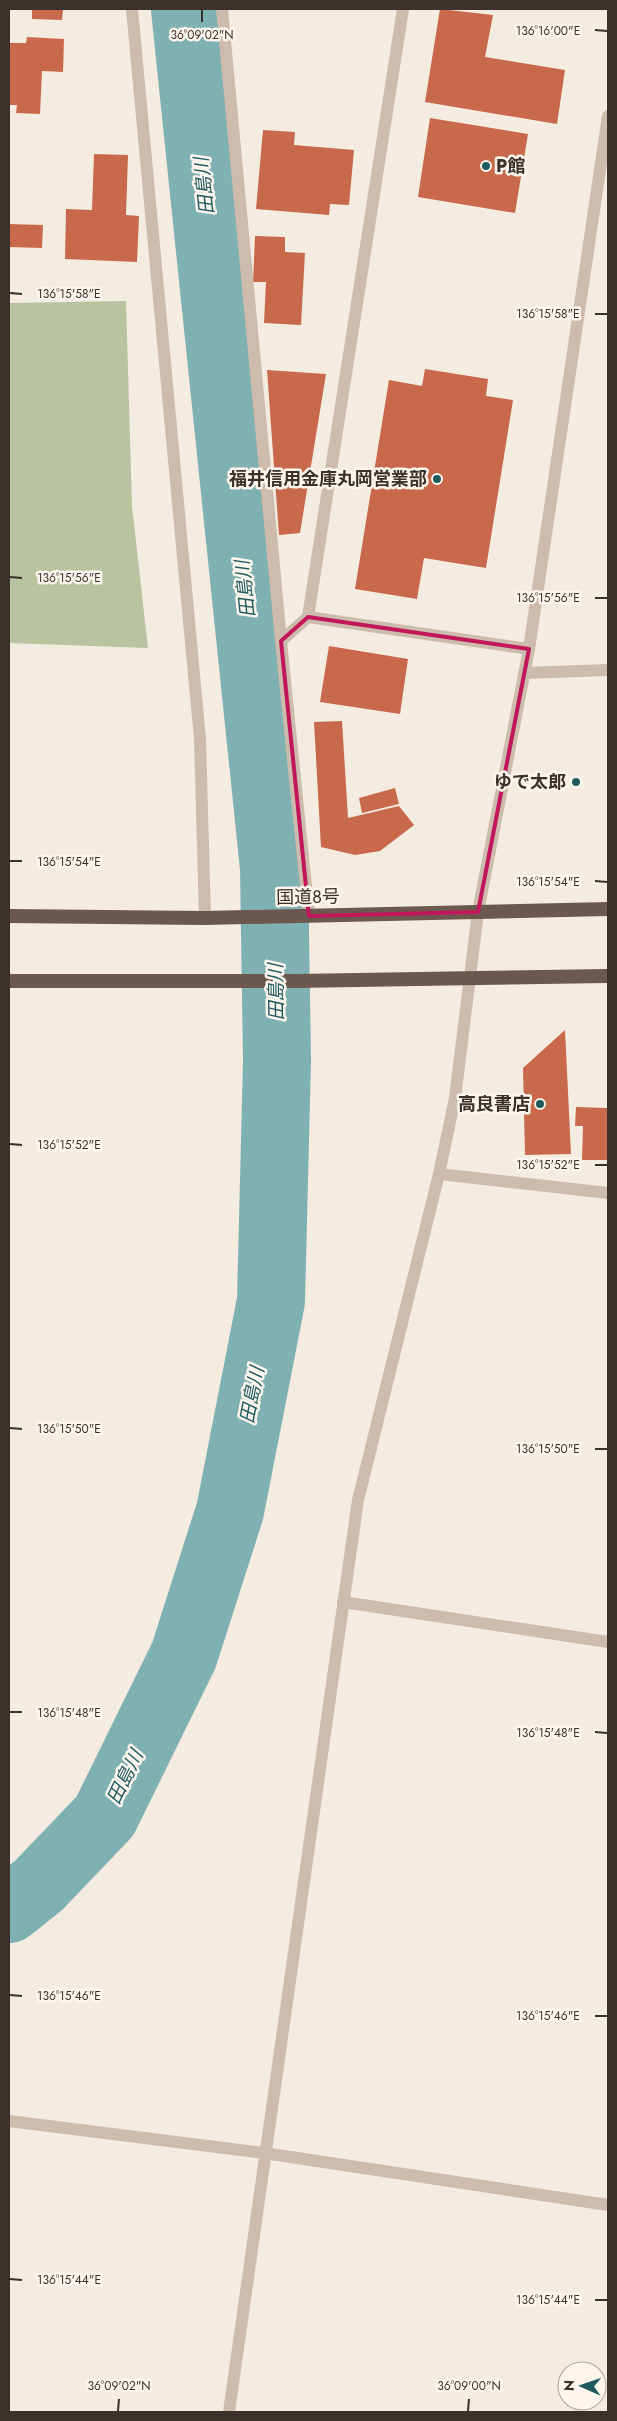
<svg xmlns="http://www.w3.org/2000/svg" width="617" height="2421" font-family="Jost,'Noto Sans JP',sans-serif">
	<rect width="100%" height="100%" fill="#f4ebe1"/>
	<path fill="#b8c4a0" d="M 126,301 L 132,506 L 148,648 L 9,643 L 9,303 Z"/>
	<g fill="none" stroke-linecap="round" stroke-linejoin="round">
		<path stroke="#7fb0b2" stroke-width="68" d="M 9,1909 L 39,1885 L 105,1816 L 184,1655 L 230,1511 L 271,1301 L 277,1060 L 274,868 L 185,9"/>
	</g>
	<path fill="#c8694b" d="M 32,9 L 63,9 L 62,20 L 32,19 Z
		M 440,9 L 493,15 L 485,57 L 565,70 L 557,124 L 425,102 Z
		M 27,37 L 64,39 L 63,72 L 42,71 L 40,114 L 16,113 L 17,105 L 9,105 L 9,43 L 26,43 Z
		M 430,118 L 528,134 L 515,213 L 418,197 Z
		M 263,130 L 295,132 L 294,145 L 354,150 L 349,205 L 330,204 L 329,215 L 256,209 Z
		M 94,154 L 128,155 L 126,215 L 139,216 L 137,262 L 65,259 L 66,209 L 92,210 Z
		M 9,224 L 43,225 L 42,248 L 9,247 Z
		M 255,236 L 285,237 L 285,252 L 305,253 L 301,325 L 264,323 L 266,282 L 253,282 Z
		M 425,369 L 488,379 L 486,396 L 513,400 L 486,568 L 424,558 L 417,599 L 355,589 L 389,380 L 422,386 Z
		M 267,370 L 326,374 L 300,533 L 279,535 Z
		M 329,646 L 408,659 L 400,714 L 320,702 Z
		M 342,721 L 348,818 L 399,806 L 414,825 L 380,851 L 355,855 L 321,847 L 314,722 Z
		M 395,788 L 399,804 L 362,813 L 359,798 Z
		M 565,1030 L 571,1154 L 525,1155 L 523,1068 Z
		M 576,1107 L 608,1108 L 608,1160 L 582,1160 L 583,1126 L 575,1126 Z"/>
	<g fill="none" stroke-linecap="round" stroke-linejoin="round">
		<path stroke="#cdbbac" stroke-width="12" d="M 132,9 L 200,739 L 205,918
			M 222,9 L 281,641 L 309,916
			M 308,617 L 529,649
			M 281,641 L 308,617 L 403,9
			M 524,673 L 608,670
			M 439,1174 L 608,1193
			M 343,1602 L 608,1642
			M 9,2121 L 264,2153 L 608,2205"/>
		<path stroke="#cdbbac" stroke-width="12" d="M 229,2412 L 358,1500 L 439,1174 L 455,1098 L 478,912 L 529,649 L 608,116"/>
		<path stroke="#6c584f" stroke-width="14" d="M 9,916 L 205,918 L 608,909
			M 9,981 L 296,981 L 608,976"/>
	</g>
	<path fill="none" stroke="#c2185b" stroke-width="4" stroke-linejoin="round" d="M 308,617 L 529,649 L 478,912 L 309,916 L 281,641 Z"/>
	<path fill="none" stroke="#3b302b" stroke-width="2" d="M 202,22 L 202,10M 595,30 L 607,31M 10,293 L 22,294M 595,314 L 607,314M 10,577 L 22,578M 595,598 L 607,598M 10,861 L 22,861M 595,881 L 607,882M 10,1144 L 22,1145M 595,1165 L 607,1165M 10,1428 L 22,1429M 595,1449 L 607,1449M 10,1712 L 22,1712M 595,1732 L 607,1733M 10,1995 L 22,1996M 595,2016 L 607,2016M 10,2279 L 22,2280M 595,2300 L 607,2300M 118,2411 L 119,2399M 468,2411 L 469,2399"/>
	<g fill="#1f5a5e" stroke="#fbf5ee" stroke-width="2">
		<circle cx="486" cy="166" r="5"/>
		<circle cx="437" cy="479" r="5"/>
		<circle cx="576" cy="782" r="5"/>
		<circle cx="540" cy="1104" r="5"/>
	</g>
	<g text-anchor="middle" dominant-baseline="central" stroke-width="5" stroke-linejoin="round" paint-order="stroke">
		<g font-size="18" font-weight="bold" fill="#3b302b" stroke="#fbf5ee" text-anchor="end">
			<text x="496" y="166" text-anchor="start">P館</text>
			<text x="427" y="479">福井信用金庫丸岡営業部</text>
			<text x="566" y="782">ゆで太郎</text>
			<text x="530" y="1104">高良書店</text>
		</g>
		<g font-size="18" fill="#3b302b" stroke="#fbf5ee">
			<text transform="translate(308 897) rotate(-1)">国道8号</text>
		</g>
		<g font-size="19" font-style="italic" fill="#1f5a5e" stroke="#fbf5ee">
			<text transform="translate(204 186) rotate(-96)">田島川</text>
			<text transform="translate(245 589) rotate(-96)">田島川</text>
			<text transform="translate(276 992) rotate(-91)">田島川</text>
			<text transform="translate(252 1395) rotate(-79)">田島川</text>
			<text transform="translate(125 1777) rotate(-64)">田島川</text>
		</g>
	</g>
	<g font-size="12" text-anchor="middle" fill="#3b302b" stroke="#fbf5ee" stroke-width="5" stroke-linejoin="round" paint-order="stroke">
		<text x="548" y="35">136°16'00"E</text>
		<text x="202" y="39">36°09'02"N</text>
		<text x="69" y="298">136°15'58"E</text>
		<text x="548" y="318">136°15'58"E</text>
		<text x="69" y="582">136°15'56"E</text>
		<text x="548" y="602">136°15'56"E</text>
		<text x="69" y="866">136°15'54"E</text>
		<text x="548" y="886">136°15'54"E</text>
		<text x="69" y="1149">136°15'52"E</text>
		<text x="548" y="1169">136°15'52"E</text>
		<text x="69" y="1433">136°15'50"E</text>
		<text x="548" y="1453">136°15'50"E</text>
		<text x="69" y="1717">136°15'48"E</text>
		<text x="548" y="1737">136°15'48"E</text>
		<text x="69" y="2000">136°15'46"E</text>
		<text x="548" y="2020">136°15'46"E</text>
		<text x="69" y="2284">136°15'44"E</text>
		<text x="548" y="2304">136°15'44"E</text>
		<text x="119" y="2390">36°09'02"N</text>
		<text x="469" y="2390">36°09'00"N</text>
	</g>
	<rect width="617" height="2421" fill="none" stroke="#3b302b" stroke-width="20"/>
	<g transform="translate(582 2386) rotate(272)"><circle r="24" fill="#fbf5ee" stroke="#aea6a0"/>
	<path d="M0-4L9 19L0 12L-9 19Z" fill="#1f5a5e"/>
	<text y="-8" font-size="14" font-weight="bold" text-anchor="middle" fill="#3b302b">N</text>
	</g>
</svg>
